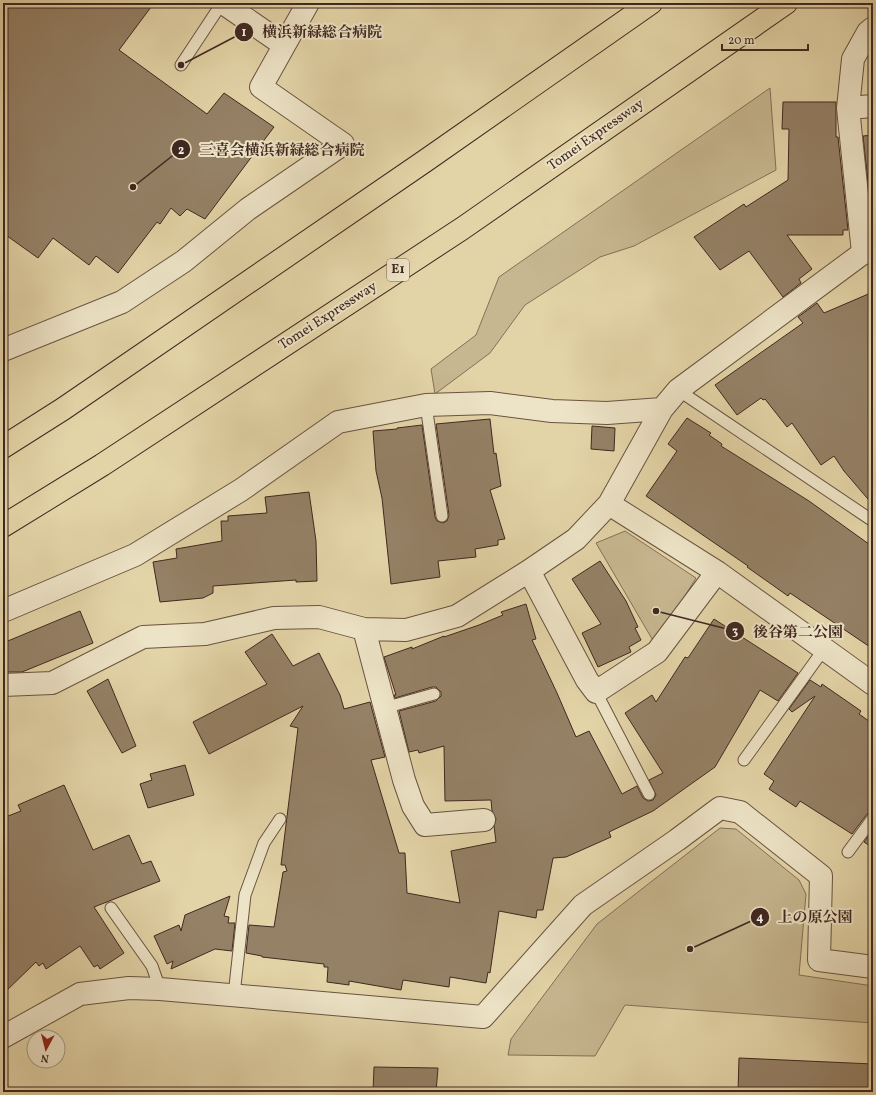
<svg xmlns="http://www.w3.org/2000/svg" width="876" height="1095" font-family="Vollkorn,'Noto Serif JP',serif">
	<rect width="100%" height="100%" fill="#e3d4a7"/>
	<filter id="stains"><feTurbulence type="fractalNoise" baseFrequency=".005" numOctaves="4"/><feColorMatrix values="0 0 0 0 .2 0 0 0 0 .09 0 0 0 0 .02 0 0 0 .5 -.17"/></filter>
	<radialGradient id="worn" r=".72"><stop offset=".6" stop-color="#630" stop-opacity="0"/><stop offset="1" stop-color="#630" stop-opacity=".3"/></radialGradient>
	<path fill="#c7b790" stroke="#847058" d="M 770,88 L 776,170 L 634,246 L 600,257 L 525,305 L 490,353 L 435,394 L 431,369 L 476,335 L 499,277 Z
		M 625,531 L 696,578 L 655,644 L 596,543 Z
		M 720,828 L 736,829 L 799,880 L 806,894 L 799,975 L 873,986 L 873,1023 L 625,1005 L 595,1056 L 508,1055 L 511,1039 L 597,924 Z"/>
	<path fill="#958166" stroke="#402820" d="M 3,3 L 154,3 L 119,50 L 207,114 L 224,93 L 274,127 L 205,219 L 187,209 L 180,216 L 171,208 L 160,224 L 157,222 L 118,273 L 96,256 L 89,265 L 53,238 L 38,258 L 3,233 Z
		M 783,102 L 836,102 L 836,137 L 838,137 L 848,230 L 843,230 L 843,235 L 787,235 L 812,269 L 799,279 L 801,283 L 783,297 L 749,251 L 720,270 L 694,237 L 744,204 L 746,207 L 788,180 L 789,129 L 782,129 Z
		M 873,135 L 873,228 L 863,136 Z
		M 873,292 L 873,505 L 844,471 L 834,456 L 821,465 L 792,423 L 787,427 L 765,399 L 763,400 L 761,398 L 737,415 L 715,385 L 803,323 L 798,317 L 817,303 L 824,313 Z
		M 687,418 L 711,433 L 709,435 L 722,444 L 721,446 L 809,501 L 873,547 L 873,649 L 790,593 L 788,596 L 747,567 L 748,566 L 646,496 L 677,451 L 668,444 Z
		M 490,419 L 494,454 L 496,453 L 501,486 L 490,490 L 505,539 L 498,540 L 498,545 L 475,549 L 476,557 L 438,561 L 440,577 L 391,584 L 382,498 L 376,471 L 373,431 L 397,429 L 397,428 L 422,425 L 435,517 L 437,521 L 443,523 L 447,521 L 449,515 L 436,424 Z
		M 592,426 L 615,428 L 614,451 L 591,449 Z
		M 309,492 L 316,541 L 317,581 L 296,582 L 296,580 L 213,586 L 213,593 L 203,598 L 160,602 L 153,562 L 177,558 L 176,549 L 222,541 L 221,521 L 228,521 L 228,516 L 267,513 L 265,497 Z
		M 600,561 L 626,601 L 638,627 L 635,628 L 641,640 L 629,647 L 631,652 L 598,667 L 582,633 L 601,624 L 572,579 Z
		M 526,604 L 536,639 L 532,640 L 557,693 L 576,737 L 589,731 L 622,794 L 637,786 L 643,798 L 648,801 L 653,800 L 656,795 L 649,780 L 663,773 L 625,713 L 652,695 L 656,702 L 685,657 L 688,658 L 714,619 L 798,673 L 778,701 L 760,690 L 715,767 L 653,811 L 609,832 L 611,837 L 566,857 L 553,858 L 543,910 L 537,910 L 536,918 L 499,911 L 490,973 L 488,972 L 486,983 L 450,977 L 449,987 L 403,980 L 401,990 L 349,981 L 349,985 L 327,982 L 328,967 L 324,967 L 324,964 L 262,957 L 262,956 L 246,953 L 249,925 L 274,927 L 283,872 L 287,871 L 285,865 L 281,865 L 298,728 L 290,726 L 303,706 L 209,754 L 193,722 L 267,684 L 245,652 L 272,634 L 293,666 L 319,653 L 340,695 L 344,709 L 370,702 L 385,757 L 371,760 L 399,853 L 405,853 L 407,893 L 460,903 L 451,851 L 496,842 L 494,826 L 496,819 L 492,811 L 491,800 L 445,801 L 444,746 L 419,753 L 418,750 L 409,752 L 399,711 L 436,701 L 441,696 L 441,692 L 436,687 L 432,687 L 395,698 L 394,695 L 396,695 L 384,657 L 412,647 L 412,649 L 444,636 L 444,637 L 479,625 L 503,615 L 501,612 Z
		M 80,611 L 93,643 L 22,672 L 3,672 L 3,643 Z
		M 108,679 L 136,746 L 122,753 L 87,691 Z
		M 810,680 L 821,687 L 822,684 L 861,711 L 859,714 L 873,724 L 873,811 L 867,814 L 852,834 L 800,801 L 796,807 L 769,789 L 774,781 L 764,774 L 815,696 L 792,712 L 789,709 Z
		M 185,765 L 194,795 L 148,808 L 140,784 L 152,780 L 150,774 Z
		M 64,785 L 93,850 L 129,835 L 142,864 L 151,861 L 160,881 L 94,907 L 124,953 L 100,969 L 98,965 L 94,967 L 80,946 L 46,969 L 43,963 L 39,966 L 36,962 L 3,994 L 3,818 L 21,811 L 18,805 Z
		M 873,830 L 873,848 L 864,842 Z
		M 230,896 L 224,916 L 229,917 L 228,923 L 235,923 L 232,951 L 215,949 L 171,969 L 173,961 L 167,964 L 154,936 L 179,925 L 181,931 L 185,915 Z
		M 739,1058 L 873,1064 L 873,1092 L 738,1092 Z
		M 374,1067 L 438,1068 L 436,1092 L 373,1092 Z"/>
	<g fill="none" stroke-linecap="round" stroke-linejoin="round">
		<g stroke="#695342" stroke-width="13">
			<path id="service" d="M 181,65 L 222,3
				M 678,390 L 873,521
				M 426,405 L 442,516
				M 596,692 L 649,794
				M 384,708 L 434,694
				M 744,760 L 824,649
				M 848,852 L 873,818
				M 111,908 L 152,966 L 160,989
				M 234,995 L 245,895 L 264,843 L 280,819"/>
		</g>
		<g stroke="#695342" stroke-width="24">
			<path id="minor" d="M 223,3 L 284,45
				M 848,108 L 873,106
				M 863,253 L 848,108 L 853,59 L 868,32 L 873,28
				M 3,350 L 122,302 L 184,261 L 248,209 L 343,144 L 261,87 L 308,3
				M 609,504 L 717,572 L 873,684
				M 529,571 L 587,680 L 596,692 L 657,652 L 717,572
				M 3,611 L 135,555 L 241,490 L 338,422 L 426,405 L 490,403 L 552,411 L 607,413 L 662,409 L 678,390 L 863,253 L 873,252
				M 364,629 L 404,780 L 413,806 L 425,825 L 484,820
				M 3,685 L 52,683 L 143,637 L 205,634 L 274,618 L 319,617 L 364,629 L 406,630 L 457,616 L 529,571 L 576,539 L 609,504 L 662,409
				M 3,1037 L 80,994 L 129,988 L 160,989 L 483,1017 L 583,905 L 677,840 L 720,808 L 740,812 L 821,876 L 819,960 L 873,967"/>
		</g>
		<g stroke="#402820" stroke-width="24">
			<path id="motorway" d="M 3,447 L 63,409 L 425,161 L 651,3
				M 3,526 L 102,465 L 463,228 L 786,3"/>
		</g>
		<use href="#service" stroke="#ede3c6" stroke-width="11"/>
		<use href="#minor" stroke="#ede3c6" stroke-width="22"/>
		<use href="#motorway" stroke="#e3d4a7" stroke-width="22"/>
	</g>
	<g text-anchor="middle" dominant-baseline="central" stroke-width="4" stroke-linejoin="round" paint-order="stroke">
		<rect fill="#ede3c6" stroke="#746052" stroke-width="1" x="387" y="259" width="22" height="22" rx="3"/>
		<g font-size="13" font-weight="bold" fill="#402820">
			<text x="398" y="270">E1</text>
		</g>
		<g font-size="14" fill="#402820" stroke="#ede3c6">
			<text transform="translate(596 135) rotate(-35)">Tomei Expressway</text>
			<text transform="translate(328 316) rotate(-33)">Tomei Expressway</text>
		</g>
	</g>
	<path fill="none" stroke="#402820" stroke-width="1.5" d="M181 65L244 32M133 187L181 149M656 611L735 631M690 949L760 917"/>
	<g fill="#402820" stroke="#ede3c6" stroke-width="1.5">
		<circle cx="181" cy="65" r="4"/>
		<circle cx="133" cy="187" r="4"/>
		<circle cx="656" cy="611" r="4"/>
		<circle cx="690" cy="949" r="4"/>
		<circle cx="244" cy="32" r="10"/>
		<circle cx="181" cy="149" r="10"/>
		<circle cx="735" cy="631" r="10"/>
		<circle cx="760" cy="917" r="10"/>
	</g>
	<g font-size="12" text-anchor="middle" font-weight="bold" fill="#fff">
		<text x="244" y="36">1</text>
		<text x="181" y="154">2</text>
		<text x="735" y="635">3</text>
		<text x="760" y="921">4</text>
	</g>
	<g font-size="15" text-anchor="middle" font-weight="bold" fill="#402820" stroke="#ede3c6" stroke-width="4" stroke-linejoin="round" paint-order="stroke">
		<text x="322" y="37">横浜新緑総合病院</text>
		<text x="282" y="155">三喜会横浜新緑総合病院</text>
		<text x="798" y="637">後谷第二公園</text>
		<text x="815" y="922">上の原公園</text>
	</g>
	<rect width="876" height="1095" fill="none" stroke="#e3d4a7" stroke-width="16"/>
	<rect x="4" y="4" width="868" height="1087" fill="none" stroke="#402820" stroke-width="2"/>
	<rect x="8" y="8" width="860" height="1079" fill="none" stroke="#402820"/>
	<g transform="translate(46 1049) rotate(187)"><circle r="19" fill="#ede3c6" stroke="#a89884"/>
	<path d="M0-3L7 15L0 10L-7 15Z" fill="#8f2418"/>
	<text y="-6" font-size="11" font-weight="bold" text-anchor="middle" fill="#402820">N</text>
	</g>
	<path d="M722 44v6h86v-6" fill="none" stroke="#402820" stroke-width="2"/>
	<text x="728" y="44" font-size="12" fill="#402820" stroke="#ede3c6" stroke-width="3" paint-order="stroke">20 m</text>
	<rect width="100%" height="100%" filter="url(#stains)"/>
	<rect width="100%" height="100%" fill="url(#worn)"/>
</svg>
